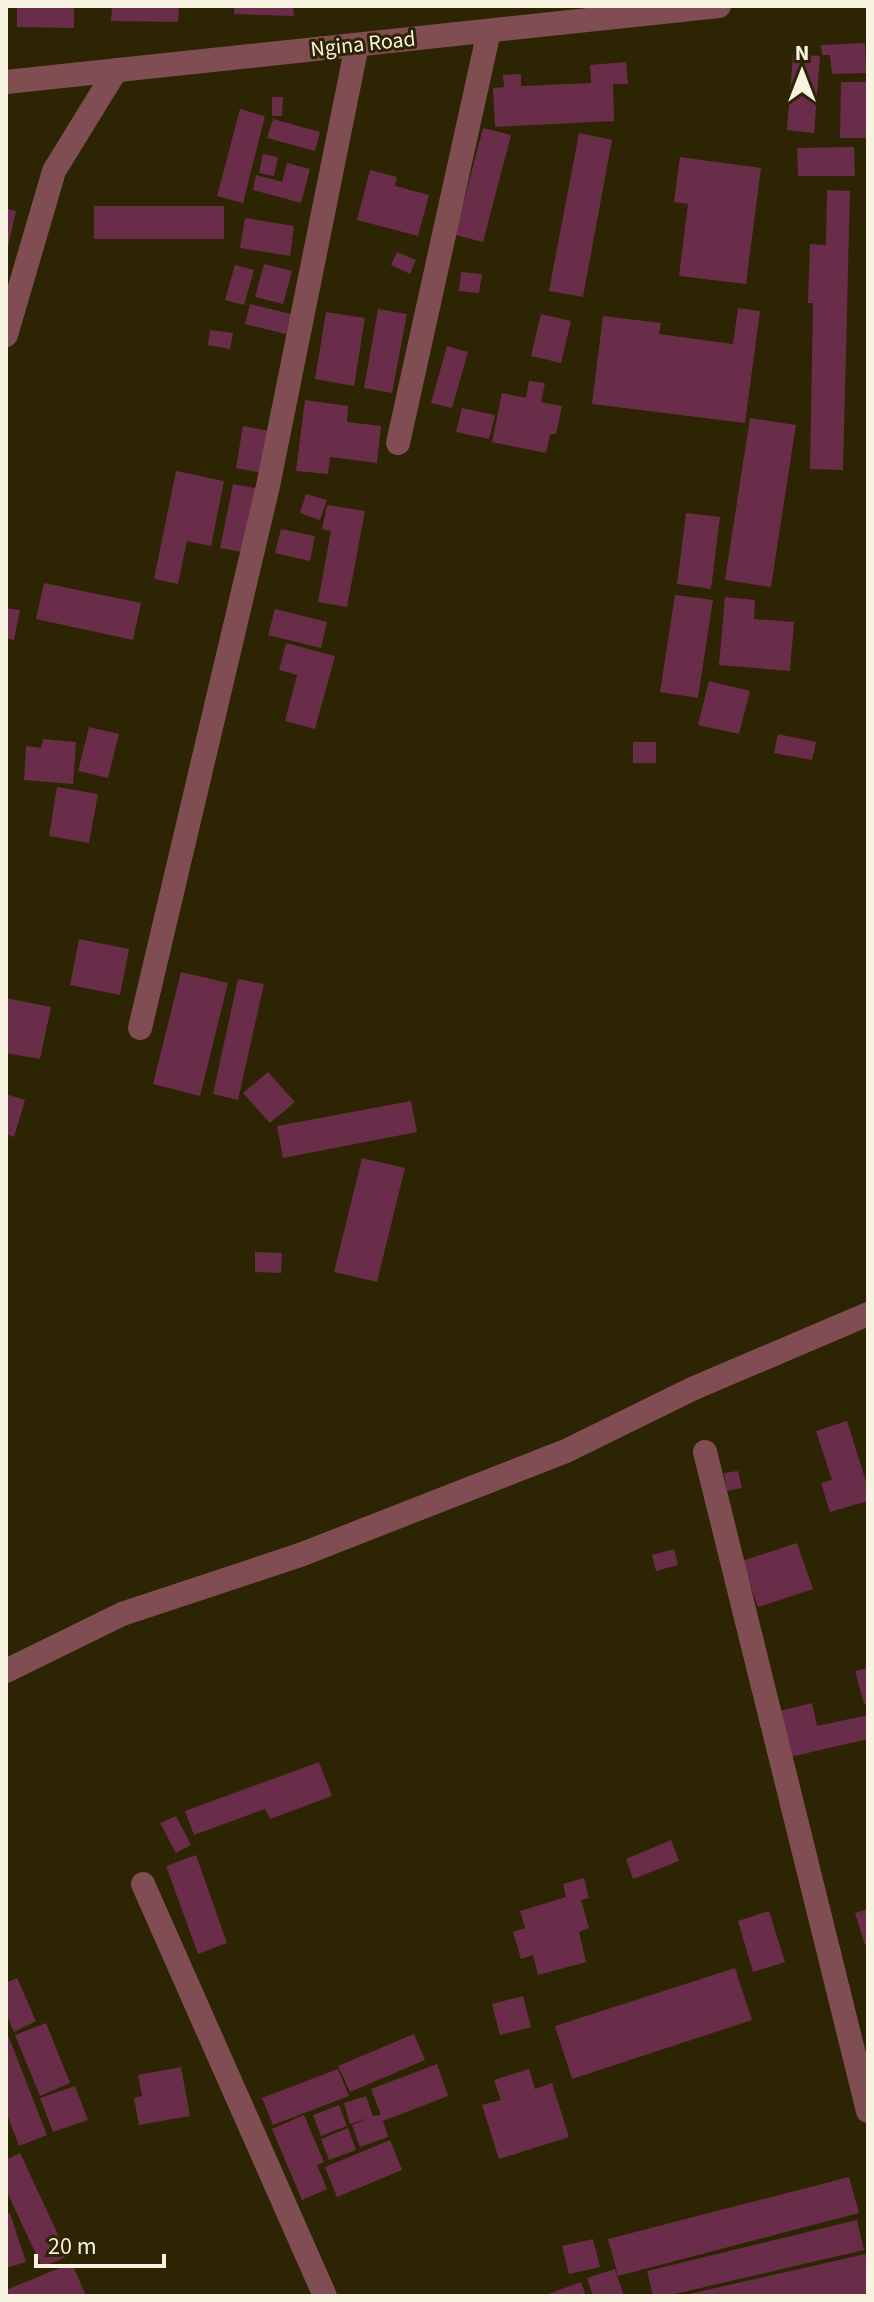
<svg xmlns="http://www.w3.org/2000/svg" width="874" height="2302" font-family="'Source Sans 3',sans-serif">
	<rect width="100%" height="100%" fill="#2d2403"/>
	<path fill="#692d49" d="M 17,6 L 74,6 L 74,28 L 17,27 Z
		M 112,6 L 179,6 L 178,22 L 111,21 Z
		M 234,6 L 293,6 L 294,16 L 234,14 Z
		M 865,43 L 866,73 L 832,74 L 830,55 L 822,55 L 821,45 Z
		M 793,54 L 820,56 L 814,133 L 787,130 Z
		M 626,62 L 628,84 L 613,84 L 614,121 L 495,127 L 493,88 L 504,87 L 503,75 L 521,74 L 521,86 L 591,83 L 590,65 Z
		M 841,82 L 868,82 L 868,138 L 840,138 Z
		M 272,97 L 283,97 L 282,116 L 272,116 Z
		M 240,109 L 265,116 L 243,203 L 217,196 Z
		M 273,119 L 320,132 L 315,151 L 267,138 Z
		M 483,128 L 511,135 L 483,242 L 455,235 Z
		M 579,133 L 612,140 L 583,297 L 549,291 Z
		M 854,147 L 855,176 L 798,176 L 797,148 Z
		M 263,154 L 278,157 L 274,176 L 259,173 Z
		M 680,157 L 761,168 L 746,284 L 679,276 L 688,204 L 674,202 Z
		M 287,163 L 310,169 L 301,203 L 253,190 L 256,175 L 282,182 Z
		M 370,170 L 397,177 L 395,186 L 429,195 L 418,236 L 357,220 Z
		M 827,190 L 850,191 L 843,470 L 810,469 L 813,303 L 808,303 L 810,244 L 826,245 Z
		M 94,206 L 224,206 L 224,239 L 94,239 Z
		M 6,209 L 16,211 L 7,251 L 6,251 Z
		M 245,218 L 294,226 L 290,256 L 240,248 Z
		M 397,252 L 416,260 L 410,274 L 391,265 Z
		M 264,264 L 292,271 L 283,304 L 255,297 Z
		M 235,265 L 254,270 L 244,305 L 225,300 Z
		M 461,272 L 482,274 L 479,293 L 459,291 Z
		M 250,304 L 291,314 L 286,334 L 245,324 Z
		M 738,308 L 760,311 L 745,423 L 592,404 L 603,316 L 661,323 L 659,334 L 733,344 Z
		M 378,309 L 407,314 L 392,393 L 364,388 Z
		M 326,312 L 365,318 L 354,386 L 315,379 Z
		M 541,314 L 571,321 L 561,363 L 531,356 Z
		M 210,330 L 233,333 L 230,349 L 208,345 Z
		M 447,346 L 468,352 L 452,408 L 431,403 Z
		M 529,381 L 545,383 L 541,402 L 562,406 L 556,434 L 550,434 L 546,453 L 492,442 L 502,393 L 526,398 Z
		M 305,400 L 348,406 L 347,422 L 381,426 L 377,463 L 330,457 L 328,474 L 296,471 Z
		M 462,408 L 495,415 L 489,439 L 456,432 Z
		M 750,418 L 796,425 L 771,587 L 725,580 Z
		M 243,426 L 269,431 L 261,473 L 236,468 Z
		M 176,471 L 224,481 L 211,546 L 187,541 L 178,584 L 154,579 Z
		M 233,484 L 260,489 L 247,553 L 220,548 Z
		M 306,494 L 327,500 L 320,520 L 300,513 Z
		M 327,505 L 365,511 L 347,607 L 318,602 L 331,531 L 322,529 Z
		M 686,513 L 720,517 L 711,589 L 677,584 Z
		M 281,529 L 315,536 L 310,561 L 275,553 Z
		M 44,583 L 141,603 L 133,640 L 36,619 Z
		M 675,595 L 713,600 L 698,698 L 660,692 Z
		M 725,597 L 755,600 L 754,619 L 794,622 L 790,671 L 719,665 Z
		M 6,608 L 20,610 L 14,640 L 6,638 Z
		M 275,609 L 327,622 L 321,648 L 268,635 Z
		M 286,643 L 335,656 L 315,729 L 285,721 L 297,675 L 279,670 Z
		M 709,681 L 750,691 L 739,734 L 698,725 Z
		M 89,727 L 119,734 L 108,778 L 78,771 Z
		M 778,734 L 816,742 L 812,760 L 774,753 Z
		M 43,739 L 76,742 L 73,784 L 24,780 L 26,746 L 41,748 Z
		M 633,742 L 656,742 L 656,763 L 633,763 Z
		M 57,787 L 98,794 L 89,843 L 49,836 Z
		M 79,939 L 129,949 L 120,995 L 70,985 Z
		M 181,972 L 228,983 L 200,1096 L 153,1084 Z
		M 238,979 L 264,984 L 238,1100 L 213,1094 Z
		M 6,998 L 51,1007 L 40,1059 L 6,1053 Z
		M 268,1072 L 295,1102 L 270,1123 L 243,1093 Z
		M 6,1094 L 25,1100 L 14,1137 L 6,1134 Z
		M 411,1101 L 417,1132 L 283,1158 L 277,1126 Z
		M 362,1158 L 405,1168 L 377,1282 L 334,1272 Z
		M 255,1252 L 282,1253 L 281,1273 L 255,1272 Z
		M 847,1421 L 868,1488 L 868,1501 L 830,1512 L 821,1483 L 832,1480 L 816,1431 Z
		M 738,1471 L 742,1488 L 727,1491 L 724,1473 Z
		M 797,1543 L 813,1589 L 758,1607 L 742,1561 Z
		M 674,1549 L 678,1565 L 656,1571 L 652,1555 Z
		M 868,1668 L 868,1703 L 864,1704 L 855,1671 Z
		M 812,1703 L 817,1726 L 868,1715 L 868,1739 L 790,1757 L 780,1711 Z
		M 319,1762 L 332,1796 L 270,1819 L 265,1809 L 194,1835 L 185,1811 Z
		M 176,1816 L 191,1845 L 176,1853 L 160,1823 Z
		M 671,1840 L 679,1861 L 633,1879 L 626,1859 Z
		M 196,1855 L 227,1943 L 198,1954 L 166,1866 Z
		M 584,1878 L 589,1898 L 581,1900 L 589,1928 L 579,1932 L 586,1962 L 538,1975 L 533,1955 L 521,1959 L 513,1932 L 525,1928 L 520,1911 L 566,1897 L 563,1884 Z
		M 868,1909 L 868,1944 L 865,1945 L 855,1913 Z
		M 769,1911 L 785,1962 L 753,1972 L 738,1921 Z
		M 735,1968 L 752,2020 L 572,2079 L 555,2026 Z
		M 17,1978 L 36,2021 L 14,2032 L 6,2014 L 6,1983 Z
		M 523,1996 L 531,2027 L 500,2035 L 492,2004 Z
		M 46,2023 L 70,2083 L 40,2096 L 15,2035 Z
		M 6,2030 L 47,2135 L 19,2146 L 6,2112 Z
		M 414,2034 L 425,2060 L 350,2092 L 338,2066 Z
		M 437,2064 L 448,2096 L 383,2121 L 388,2137 L 360,2147 L 352,2125 L 369,2118 L 350,2124 L 344,2103 L 366,2096 L 373,2116 L 381,2115 L 371,2089 Z
		M 181,2067 L 190,2116 L 139,2125 L 134,2098 L 142,2096 L 138,2075 Z
		M 338,2069 L 349,2096 L 273,2125 L 262,2098 Z
		M 529,2069 L 535,2089 L 552,2083 L 569,2137 L 499,2159 L 482,2105 L 501,2100 L 494,2080 Z
		M 75,2086 L 88,2120 L 53,2132 L 40,2098 Z
		M 339,2105 L 347,2126 L 321,2136 L 313,2115 Z
		M 304,2115 L 324,2162 L 317,2165 L 327,2189 L 302,2200 L 272,2129 Z
		M 348,2128 L 356,2150 L 329,2160 L 321,2139 Z
		M 390,2140 L 402,2170 L 337,2197 L 325,2167 Z
		M 20,2153 L 68,2256 L 42,2267 L 6,2190 L 6,2160 Z
		M 849,2177 L 859,2213 L 618,2276 L 608,2239 Z
		M 10,2213 L 26,2262 L 6,2268 L 6,2214 Z
		M 857,2220 L 864,2250 L 666,2296 L 653,2296 L 647,2271 Z
		M 593,2239 L 600,2267 L 569,2274 L 562,2246 Z
		M 865,2254 L 868,2268 L 868,2296 L 680,2296 Z
		M 72,2263 L 86,2296 L 6,2296 L 6,2290 Z
		M 615,2269 L 624,2296 L 593,2296 L 587,2278 Z
		M 581,2282 L 586,2296 L 543,2296 Z"/>
	<g fill="none" stroke-linecap="round" stroke-linejoin="round">
		<path stroke="#804d53" stroke-width="24" d="M 6,82 L 719,6
			M 6,335 L 54,171 L 116,70
			M 398,443 L 489,31
			M 140,1028 L 268,486 L 357,45
			M 705,1452 L 868,2111
			M 6,1671 L 122,1614 L 300,1555 L 566,1451 L 692,1389 L 868,1314
			M 143,1884 L 325,2296"/>
	</g>
	<g text-anchor="middle" dominant-baseline="central" stroke-width="6" stroke-linejoin="round" paint-order="stroke">
		<g font-size="22" fill="#f8f2e0" stroke="#2d2403">
			<text transform="translate(363 44) rotate(-6)">Ngina Road</text>
		</g>
	</g>
	<rect width="874" height="2302" fill="none" stroke="#f8f2e0" stroke-width="16"/>
	<g transform="translate(802 72)" stroke="#2d2403" stroke-width="6" paint-order="stroke">
	<path d="M0-6L14 30L0 20L-14 30Z" fill="#f8f2e0"/>
	<text y="-12" font-size="22" font-weight="bold" text-anchor="middle" fill="#f8f2e0">N</text>
	</g>
	<path d="M36 2254v12h128v-12" fill="none" stroke="#f8f2e0" stroke-width="4"/>
	<text x="48" y="2254" font-size="24" fill="#f8f2e0" stroke="#2d2403" stroke-width="6" paint-order="stroke">20 m</text>
</svg>
